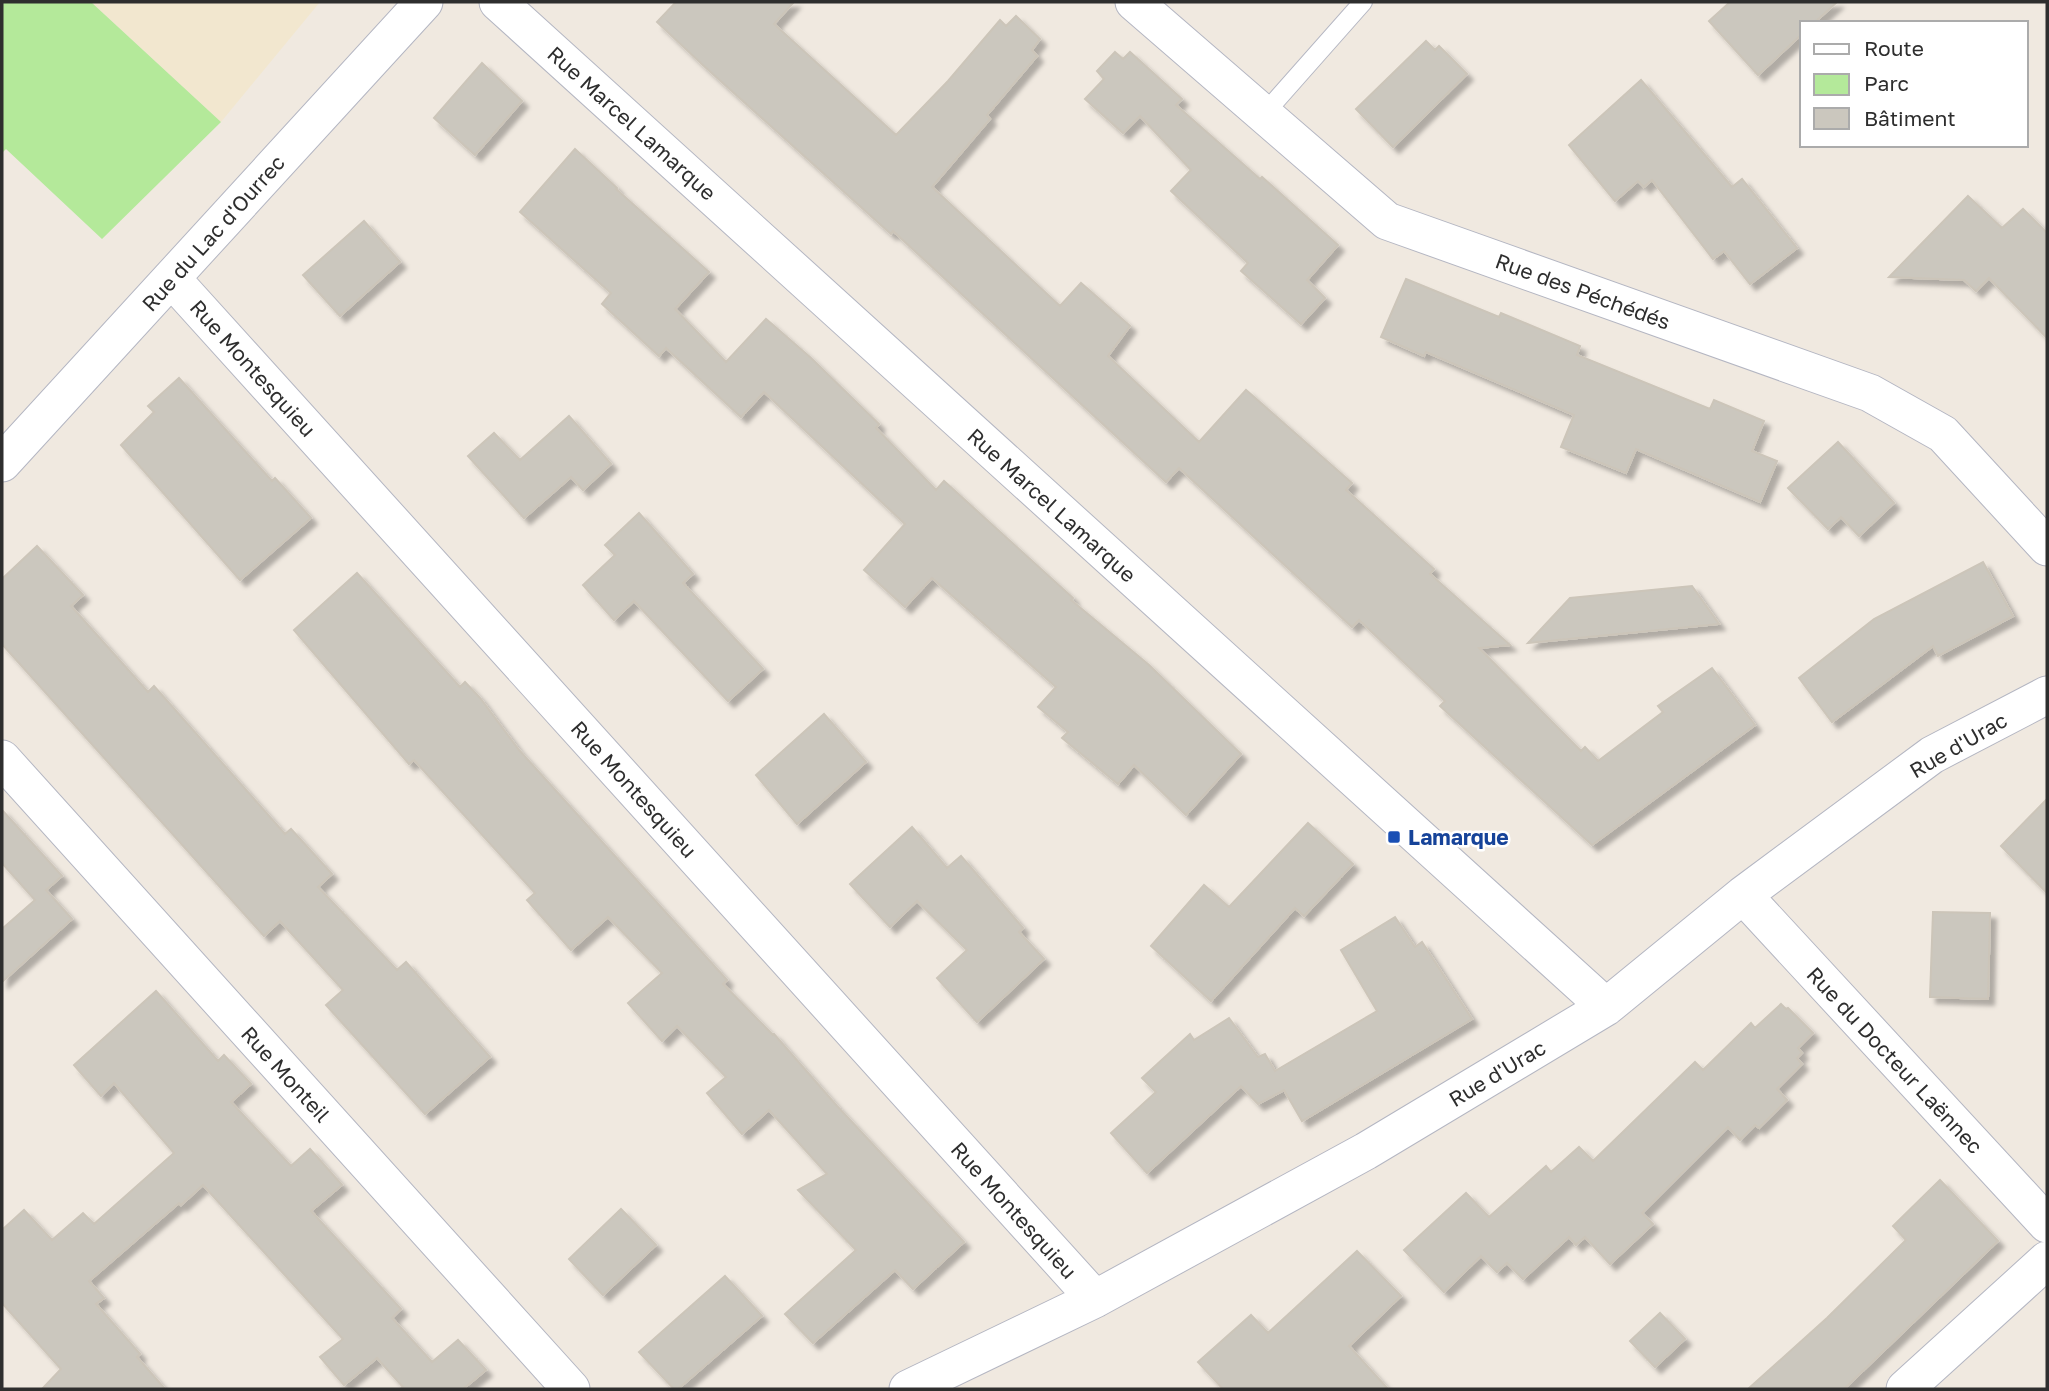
<svg xmlns="http://www.w3.org/2000/svg" width="2049" height="1391" font-family="'Golos Text',sans-serif">
	<defs>
		<filter id="shadow"><feDropShadow dx="6" dy="6" stdDeviation="2" flood-color="#0004"/></filter>
	</defs>
	<rect width="100%" height="100%" fill="#f0e9e0"/>
	<path fill="#f2e7cf" d="M 91,2 L 320,2 L 221,122 Z"/>
	<path fill="#b4e99a" d="M 2,2 L 91,2 L 221,122 L 102,239 L 6,149 L 2,153 Z"/>
	<path fill="#cbc7be" stroke="#ccc5b9" stroke-width="2" filter="url(#shadow)" d="M 676,2 L 794,2 L 774,24 L 896,135 L 948,81 L 1000,20 L 1006,26 L 1016,16 L 1040,39 L 1032,50 L 1037,56 L 987,115 L 990,119 L 932,187 L 1060,306 L 1081,283 L 1130,326 L 1108,356 L 1199,442 L 1246,390 L 1352,483 L 1346,490 L 1434,569 L 1430,574 L 1510,645 L 1479,648 L 1581,751 L 1585,747 L 1598,761 L 1663,712 L 1658,706 L 1712,668 L 1755,725 L 1592,845 L 1440,706 L 1445,701 L 1359,620 L 1352,627 L 1179,468 L 1166,482 L 893,231 L 891,234 L 704,66 L 657,22 Z
		M 1730,2 L 1837,2 L 1814,23 L 1802,23 L 1802,34 L 1758,75 L 1709,21 Z
		M 1426,41 L 1435,50 L 1439,46 L 1467,74 L 1393,147 L 1356,109 Z
		M 1115,52 L 1123,59 L 1130,52 L 1182,99 L 1176,105 L 1260,179 L 1262,177 L 1338,245 L 1307,280 L 1325,298 L 1301,324 L 1241,271 L 1248,263 L 1171,191 L 1191,170 L 1140,116 L 1123,133 L 1085,99 L 1104,79 L 1097,71 Z
		M 482,63 L 522,101 L 475,155 L 434,118 Z
		M 1641,80 L 1732,187 L 1742,179 L 1797,248 L 1750,284 L 1724,251 L 1713,259 L 1652,180 L 1644,187 L 1638,181 L 1615,201 L 1569,145 Z
		M 575,149 L 617,188 L 616,189 L 709,272 L 675,309 L 726,362 L 766,319 L 811,358 L 879,424 L 876,428 L 936,490 L 944,481 L 1073,598 L 1071,600 L 1149,665 L 1241,754 L 1186,815 L 1134,765 L 1118,784 L 1062,738 L 1068,732 L 1038,707 L 1056,687 L 932,578 L 905,607 L 864,570 L 905,524 L 764,392 L 741,417 L 666,348 L 659,356 L 602,304 L 611,293 L 520,212 Z
		M 1968,196 L 2002,228 L 2023,209 L 2047,233 L 2047,338 L 1989,278 L 1976,291 L 1964,280 L 1889,277 Z
		M 364,221 L 400,262 L 340,316 L 303,275 Z
		M 1406,279 L 1499,317 L 1501,313 L 1580,346 L 1577,355 L 1710,409 L 1714,400 L 1764,421 L 1752,451 L 1777,461 L 1760,502 L 1636,449 L 1626,473 L 1561,447 L 1574,415 L 1426,352 L 1424,356 L 1381,337 Z
		M 179,378 L 272,481 L 275,478 L 311,518 L 240,580 L 121,445 L 154,412 L 148,406 Z
		M 569,416 L 611,464 L 583,490 L 571,477 L 524,518 L 468,456 L 494,433 L 520,460 Z
		M 1838,442 L 1894,503 L 1859,536 L 1841,517 L 1828,529 L 1788,488 Z
		M 639,513 L 693,574 L 683,583 L 763,669 L 728,701 L 634,601 L 614,620 L 583,585 L 615,555 L 605,545 Z
		M 37,546 L 83,595 L 71,606 L 148,692 L 154,686 L 285,834 L 291,829 L 332,874 L 318,887 L 397,970 L 406,962 L 490,1057 L 425,1114 L 326,1005 L 343,990 L 280,921 L 264,936 L 2,644 L 2,579 Z
		M 1983,562 L 2013,616 L 1938,656 L 1933,646 L 1832,722 L 1799,678 L 1874,619 Z
		M 357,573 L 460,687 L 465,682 L 480,698 L 519,750 L 727,980 L 723,984 L 773,1035 L 774,1034 L 837,1106 L 964,1242 L 913,1289 L 895,1270 L 813,1343 L 785,1314 L 856,1250 L 798,1190 L 827,1174 L 769,1110 L 742,1134 L 707,1093 L 726,1077 L 677,1026 L 662,1041 L 628,1003 L 662,973 L 608,917 L 571,950 L 527,900 L 535,893 L 414,760 L 409,764 L 294,630 Z
		M 1692,586 L 1719,624 L 1528,643 L 1570,598 Z
		M 824,714 L 866,762 L 797,824 L 756,775 Z
		M 2047,799 L 2047,893 L 2001,846 Z
		M 2,810 L 62,876 L 46,890 L 72,919 L 2,982 L 2,929 L 35,900 L 2,863 Z
		M 1308,823 L 1353,864 L 1304,916 L 1295,908 L 1211,1001 L 1151,946 L 1204,885 L 1229,907 Z
		M 912,827 L 947,868 L 961,856 L 1023,928 L 1019,932 L 1044,959 L 977,1022 L 937,978 L 967,950 L 917,901 L 890,927 L 850,884 Z
		M 1933,912 L 1990,913 L 1988,999 L 1930,997 Z
		M 1395,917 L 1415,947 L 1422,942 L 1472,1019 L 1302,1121 L 1284,1090 L 1258,1104 L 1241,1086 L 1147,1173 L 1111,1133 L 1156,1092 L 1142,1078 L 1190,1034 L 1194,1040 L 1229,1018 L 1258,1057 L 1265,1054 L 1275,1071 L 1377,1011 L 1341,950 Z
		M 156,991 L 218,1061 L 224,1055 L 251,1084 L 231,1102 L 291,1166 L 310,1149 L 342,1185 L 311,1211 L 401,1309 L 392,1318 L 432,1362 L 458,1340 L 486,1370 L 463,1389 L 400,1389 L 403,1387 L 377,1358 L 344,1385 L 320,1357 L 343,1339 L 203,1185 L 181,1205 L 179,1203 L 89,1281 L 104,1298 L 96,1304 L 140,1354 L 137,1357 L 165,1389 L 42,1389 L 61,1369 L 2,1303 L 2,1230 L 24,1210 L 52,1240 L 83,1213 L 94,1224 L 174,1153 L 114,1083 L 101,1096 L 74,1065 Z
		M 1781,1004 L 1786,1009 L 1788,1008 L 1813,1033 L 1798,1048 L 1802,1053 L 1797,1058 L 1802,1064 L 1777,1089 L 1787,1100 L 1759,1128 L 1755,1125 L 1740,1140 L 1728,1127 L 1642,1213 L 1653,1224 L 1610,1264 L 1585,1237 L 1576,1245 L 1569,1237 L 1523,1279 L 1507,1263 L 1497,1272 L 1481,1256 L 1444,1292 L 1404,1250 L 1466,1193 L 1489,1217 L 1546,1166 L 1551,1172 L 1579,1147 L 1593,1161 L 1695,1062 L 1703,1070 L 1751,1023 L 1755,1028 Z
		M 1940,1180 L 1998,1241 L 1844,1389 L 1748,1389 L 1827,1318 L 1906,1240 L 1893,1226 Z
		M 621,1209 L 656,1245 L 603,1295 L 569,1259 Z
		M 1357,1251 L 1401,1296 L 1349,1346 L 1388,1389 L 1223,1389 L 1198,1362 L 1251,1315 L 1268,1333 Z
		M 725,1276 L 762,1316 L 678,1389 L 674,1389 L 639,1352 Z
		M 1660,1313 L 1685,1339 L 1655,1367 L 1630,1341 Z"/>
	<g fill="none" stroke-linecap="round" stroke-linejoin="round">
		<g stroke="#b4b6c2" stroke-width="20">
			<path id="lane" d="M 1264,114 L 1363,2"/>
		</g>
		<g stroke="#b4b6c2" stroke-width="39">
			<path id="street" d="M 498,2 L 1606,1007
				M 1134,2 L 1387,221 L 1870,393 L 1943,434 L 2047,547
				M 172,279 L 1095,1299
				M 2,463 L 424,2
				M 2,759 L 571,1389
				M 1743,895 L 2047,1224
				M 908,1389 L 1095,1299 L 1366,1151 L 1606,1007 L 1743,895 L 1932,755 L 2047,695
				M 1905,1389 L 2047,1260"/>
		</g>
		<use href="#lane" stroke="#fff" stroke-width="18"/>
		<use href="#street" stroke="#fff" stroke-width="37"/>
	</g>
	<rect fill="#1a4fb4" stroke="#fff" stroke-width="2.5" x="1387" y="830" width="14" height="14" rx="3.5"/>
	<g text-anchor="middle" dominant-baseline="central" stroke-width="5" stroke-linejoin="round" paint-order="stroke">
		<g font-size="21" fill="#2e2e2e" stroke="#fff">
			<text transform="translate(632 123) rotate(42)">Rue Marcel Lamarque</text>
			<text transform="translate(213 233) rotate(-48)">Rue du Lac d'Ourrec</text>
			<text transform="translate(1583 291) rotate(20)">Rue des Péchédés</text>
			<text transform="translate(253 368) rotate(48)">Rue Montesquieu</text>
			<text transform="translate(1052 505) rotate(42)">Rue Marcel Lamarque</text>
			<text transform="translate(1958 745) rotate(-30)">Rue d'Urac</text>
			<text transform="translate(634 789) rotate(48)">Rue Montesquieu</text>
			<text transform="translate(1895 1060) rotate(47)">Rue du Docteur Laënnec</text>
			<text transform="translate(1497 1073) rotate(-31)">Rue d'Urac</text>
			<text transform="translate(286 1074) rotate(48)">Rue Monteil</text>
			<text transform="translate(1014 1210) rotate(48)">Rue Montesquieu</text>
		</g>
		<g font-size="21" font-weight="bold" fill="#164399" stroke="#fff" text-anchor="start">
			<text x="1408" y="837">Lamarque</text>
		</g>
	</g>
	<rect width="2049" height="1391" fill="none" stroke="#2e2e2e" stroke-width="7"/>
	<rect x="1800" y="21" width="228" height="126" fill="#ffffff" stroke="#ababab" stroke-width="2"/>
	<rect x="1814" y="44" width="35" height="10" fill="#ffffff" stroke="#ababab" stroke-width="2"/>
	<text x="1864" y="56" font-size="21" fill="#2e2e2e">Route</text>
	<rect x="1814" y="74" width="35" height="21" fill="#b4e99a" stroke="#ababab" stroke-width="2"/>
	<text x="1864" y="91" font-size="21" fill="#2e2e2e">Parc</text>
	<rect x="1814" y="108" width="35" height="21" fill="#cbc7be" stroke="#ababab" stroke-width="2"/>
	<text x="1864" y="126" font-size="21" fill="#2e2e2e">Bâtiment</text>
</svg>
